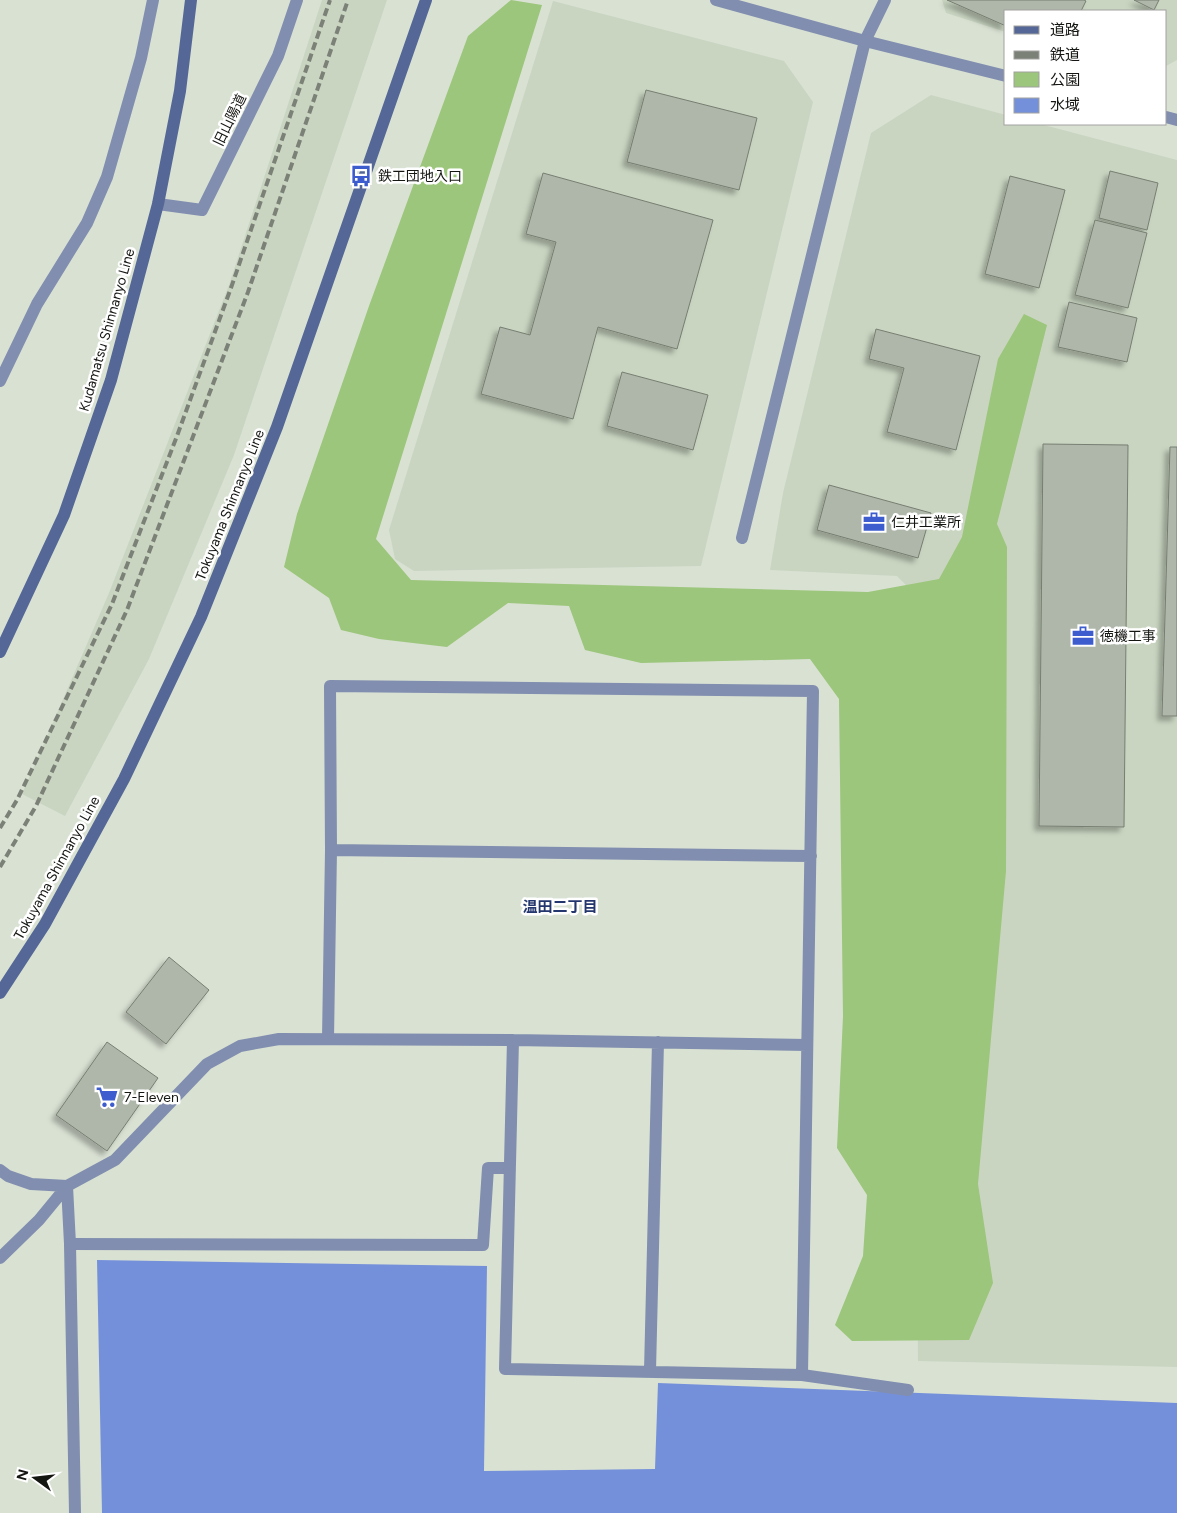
<svg xmlns="http://www.w3.org/2000/svg" width="1177" height="1513" font-family="Figtree,'Noto Sans JP',sans-serif">
	<defs>
		<filter id="shadow"><feDropShadow dx="-4.5" dy="4.5" stdDeviation="2.5" flood-color="#0004"/></filter>
	</defs>
	<rect width="100%" height="100%" fill="#d9e1d3"/>
	<path fill="#c9d5c1" d="M 322,0 L 387,0 L 234,455 L 149,659 L 65,816 L 22,794 L 109,593 L 229,285 Z
		M 942,0 L 1177,0 L 1177,60 L 1166,66 L 1166,11 L 1006,11 L 1006,32 L 946,13 Z
		M 553,1 L 784,61 L 813,102 L 701,566 L 414,571 L 395,559 L 389,530 Z
		M 931,95 L 1006,115 L 1006,124 L 1040,124 L 1177,160 L 1177,1367 L 918,1361 L 911,590 L 897,576 L 770,570 L 783,493 L 871,133 Z"/>
	<path fill="#9cc67b" d="M 511,0 L 542,5 L 376,539 L 411,580 L 868,592 L 939,579 L 962,537 L 998,359 L 1024,314 L 1047,325 L 997,524 L 1007,547 L 1006,871 L 978,1184 L 993,1283 L 969,1340 L 852,1341 L 835,1325 L 863,1256 L 867,1195 L 837,1148 L 843,1016 L 839,699 L 810,659 L 641,663 L 585,650 L 569,606 L 508,603 L 447,647 L 379,639 L 341,630 L 329,598 L 284,567 L 297,514 L 369,306 L 468,36 Z"/>
	<path fill="#7590da" d="M 97,1260 L 487,1266 L 484,1471 L 655,1469 L 658,1383 L 1177,1403 L 1177,1513 L 102,1513 Z"/>
	<path fill="#afb7aa" stroke="#777e72" filter="url(#shadow)" d="M 947,0 L 1084,0 L 1086,1 L 1081,11 L 1006,11 L 1006,26 Z
		M 1134,0 L 1159,0 L 1154,10 Z
		M 646,90 L 757,118 L 739,190 L 627,162 Z
		M 1110,171 L 1158,183 L 1147,230 L 1099,218 Z
		M 543,173 L 713,220 L 677,349 L 598,327 L 573,419 L 481,394 L 500,327 L 530,335 L 556,242 L 526,234 Z
		M 1010,176 L 1065,190 L 1039,288 L 985,274 Z
		M 1095,220 L 1147,233 L 1128,308 L 1075,295 Z
		M 1069,302 L 1137,318 L 1127,362 L 1058,347 Z
		M 876,329 L 980,356 L 956,450 L 887,432 L 904,368 L 869,359 Z
		M 622,372 L 708,395 L 693,450 L 607,426 Z
		M 1043,444 L 1128,445 L 1124,827 L 1039,826 Z
		M 1170,447 L 1177,447 L 1177,716 L 1162,716 Z
		M 829,485 L 931,513 L 918,558 L 817,530 Z
		M 169,957 L 209,990 L 166,1044 L 126,1012 Z
		M 107,1042 L 158,1078 L 107,1151 L 56,1115 Z"/>
	<g fill="none" stroke-linecap="round" stroke-linejoin="round">
		<path stroke="#818eaf" stroke-width="12" d="M 70,1244 L 483,1245 L 488,1168 L 509,1168"/>
		<path stroke="#818eaf" stroke-width="12" d="M 158,204 L 202,210 L 278,56 L 297,0
			M 0,381 L 37,304 L 87,223 L 107,177 L 141,58 L 153,0
			M 742,538 L 865,41 L 885,0
			M 331,850 L 811,856
			M 328,1039 L 331,850 L 330,686 L 813,691 L 802,1375 L 505,1369 L 513,1040
			M 0,1170 L 8,1176 L 31,1184 L 67,1186 L 115,1160 L 207,1064 L 240,1046 L 279,1039 L 513,1040 L 807,1045
			M 67,1186 L 70,1244 L 75,1513
			M 0,1258 L 39,1220 L 67,1186
			M 650,1371 L 658,1042
			M 802,1375 L 908,1390"/>
		<path stroke="#818eaf" stroke-width="12" d="M 716,0 L 865,41 L 1006,76
			M 1166,117 L 1177,120"/>
		<path stroke="#556796" stroke-width="12" d="M 0,652 L 64,515 L 111,380 L 158,204 L 180,91 L 191,0
			M 0,993 L 45,924 L 124,779 L 201,617 L 277,427 L 426,0"/>
		<path stroke="#7c8178" stroke-width="4" stroke-dasharray="8 4" stroke-linecap="butt" d="M 0,828 L 17,800 L 112,604 L 177,436 L 232,285 L 330,0
			M 0,867 L 36,806 L 127,610 L 248,292 L 348,0"/>
	</g>
	<defs>
		<g id="bus-bare" transform="scale(1.725)"><path d="M-5-6H5V4H4V6H2V4H-2V6H-4V4H-5ZM-3.5-4V0h7V-4ZM-3.5 1.2v1.5H-2V1.2ZM2 1.2v1.5H3.5V1.2Z" fill="#3d5cce" stroke="#fff" stroke-width="2.5" paint-order="stroke"/></g>
		<g id="office-bare" transform="scale(1.725)"><path d="M-6-3h4V-5.5h4V-3h4V5H-6ZM-1-4.5V-3h2v-1.5ZM-6 0V1H6V0Z" fill="#3d5cce" stroke="#fff" stroke-width="2.5" paint-order="stroke"/></g>
		<g id="supermarket-bare" transform="scale(1.725)"><path d="M-6-5.5h2.5l.6 2H6L4.5 2H-2.5L-4.4-4H-6ZM-1.5 3.2a1.3 1.3 0 1 0 .1 0ZM3 3.2a1.3 1.3 0 1 0 .1 0Z" fill="#3d5cce" stroke="#fff" stroke-width="2.5" paint-order="stroke"/></g>
	</defs>
	<g fill-rule="evenodd">
		<use href="#bus-bare" x="361" y="176"/>
		<use href="#office-bare" x="874" y="522"/>
		<use href="#office-bare" x="1083" y="636"/>
		<use href="#supermarket-bare" x="107" y="1097"/>
	</g>
	<g text-anchor="middle" dominant-baseline="central" stroke-width="5" stroke-linejoin="round" paint-order="stroke">
		<g font-size="14" fill="#141612" stroke="#fff">
			<text transform="translate(230 120) rotate(-64)">旧山陽道</text>
			<text transform="translate(107 330) rotate(-74)">Kudamatsu Shinnanyo Line</text>
			<text transform="translate(230 505) rotate(-68)">Tokuyama Shinnanyo Line</text>
			<text transform="translate(57 868) rotate(-61)">Tokuyama Shinnanyo Line</text>
		</g>
		<g font-size="14" fill="#141612" stroke="#fff" text-anchor="start">
			<text x="378" y="176">鉄工団地入口</text>
			<text x="891" y="522">仁井工業所</text>
			<text x="1100" y="636">徳機工事</text>
			<text x="124" y="1097">7-Eleven</text>
		</g>
		<g font-size="15" font-weight="bold" fill="#24366e" stroke="#fff">
			<text x="560" y="907">温田二丁目</text>
		</g>
	</g>
	<rect x="1004" y="10" width="162" height="115" fill="#ffffff" stroke="#a1a2a0"/>
	<rect x="1014" y="26" width="25" height="8" fill="#556796" stroke="#a1a2a0"/>
	<text x="1050" y="35" font-size="15" fill="#141612">道路</text>
	<rect x="1014" y="51" width="25" height="8" fill="#7c8178" stroke="#a1a2a0"/>
	<text x="1050" y="60" font-size="15" fill="#141612">鉄道</text>
	<rect x="1014" y="72" width="25" height="15" fill="#9cc67b" stroke="#a1a2a0"/>
	<text x="1050" y="85" font-size="15" fill="#141612">公園</text>
	<rect x="1014" y="98" width="25" height="15" fill="#7590da" stroke="#a1a2a0"/>
	<text x="1050" y="110" font-size="15" fill="#141612">水域</text>
	<g transform="translate(35 1478) rotate(285)" stroke="#ffffff" stroke-width="4" paint-order="stroke">
	<path d="M0-4L9 19L0 12L-9 19Z" fill="#141612"/>
	<text y="-8" font-size="14" font-weight="bold" text-anchor="middle" fill="#141612">N</text>
	</g>
</svg>
